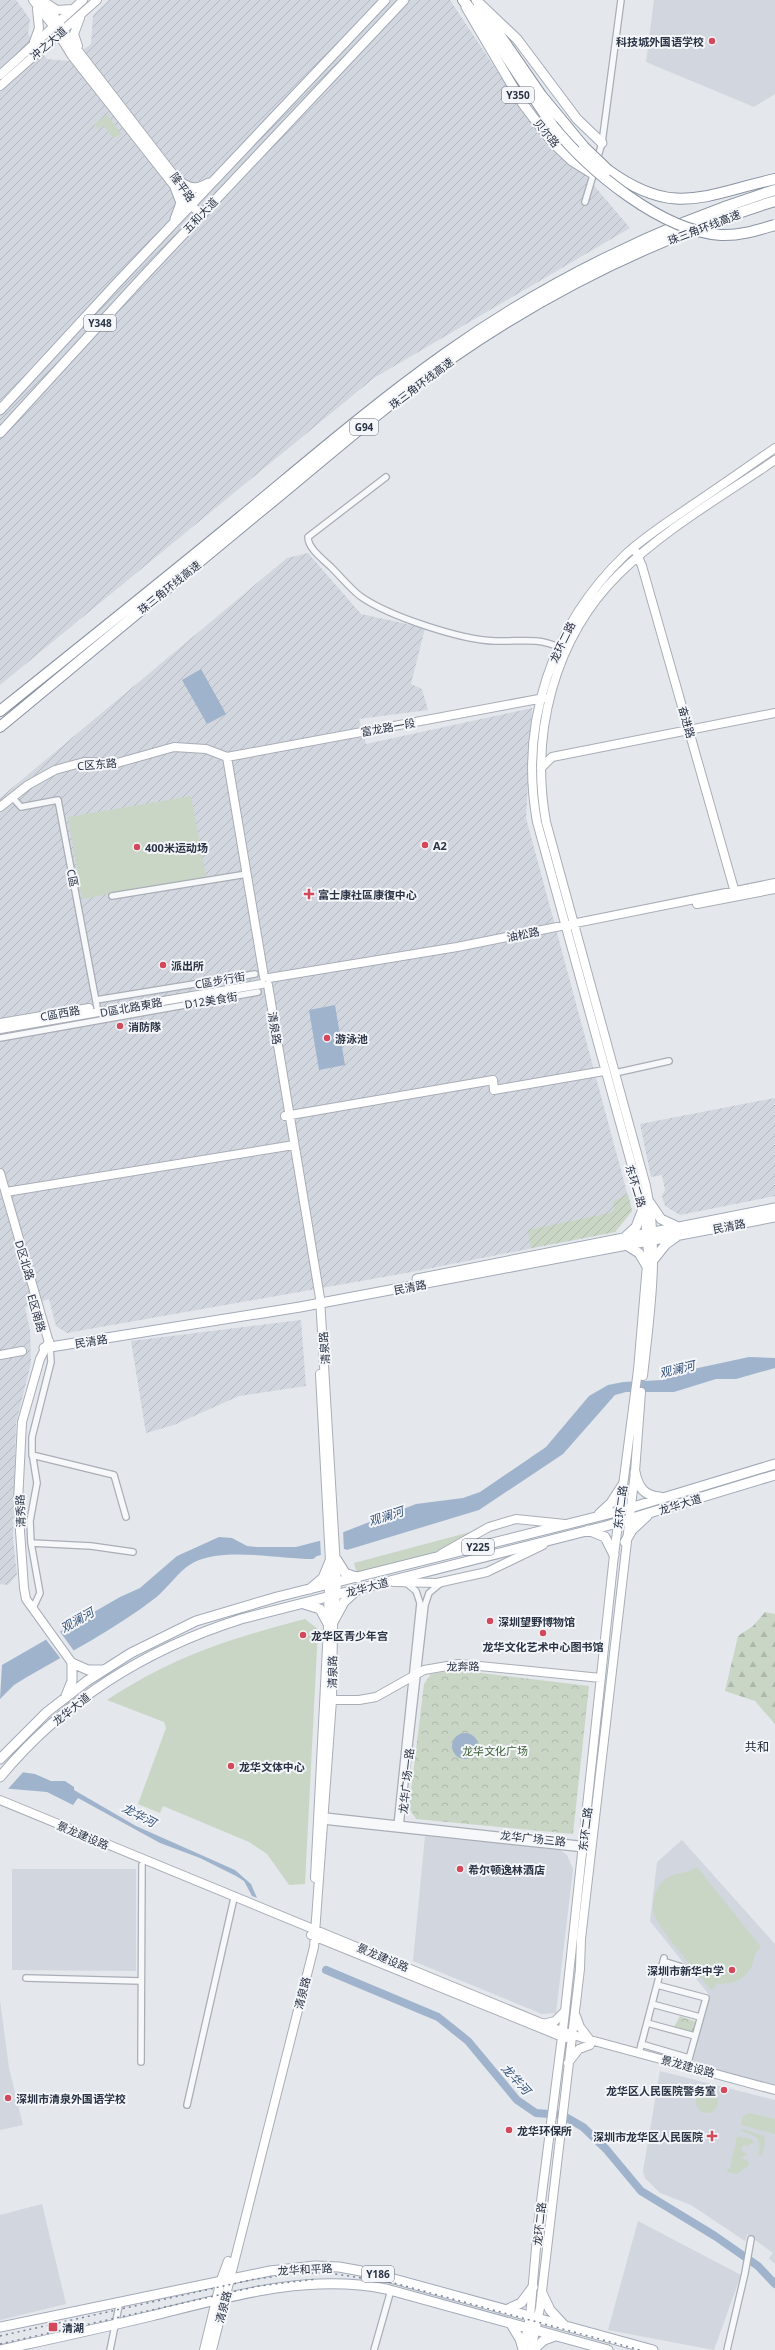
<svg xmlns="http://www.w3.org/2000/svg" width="775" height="2350" font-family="'Noto Sans','Noto Sans SC',sans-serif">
	<defs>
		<pattern id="industrial-furrows" width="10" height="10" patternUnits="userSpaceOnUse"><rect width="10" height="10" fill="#d2d6de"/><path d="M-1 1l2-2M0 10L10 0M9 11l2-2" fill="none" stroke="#b4b8c0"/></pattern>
		<pattern id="forest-firs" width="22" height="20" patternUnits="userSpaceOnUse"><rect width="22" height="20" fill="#c9d6c5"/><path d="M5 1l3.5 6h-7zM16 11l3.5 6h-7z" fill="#adb8ab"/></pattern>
		<pattern id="park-crowns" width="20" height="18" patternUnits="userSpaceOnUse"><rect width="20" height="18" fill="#c9d6c5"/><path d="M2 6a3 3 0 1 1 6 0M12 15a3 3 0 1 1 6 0" fill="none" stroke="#adb8ab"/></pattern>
		<pattern id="garden-furrows" width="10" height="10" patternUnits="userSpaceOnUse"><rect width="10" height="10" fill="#c9d6c5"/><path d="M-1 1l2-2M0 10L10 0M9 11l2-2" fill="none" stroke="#adb8ab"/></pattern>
	</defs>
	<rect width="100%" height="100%" fill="#e4e7ec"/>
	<path fill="#d2d6de" d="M 654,0 L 775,0 L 775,94 L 754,107 L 646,62 Z
		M 425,1836 L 560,1850 L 567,1855 L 573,1869 L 556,2013 L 542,2014 L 413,1961 Z
		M 682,1840 L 775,1944 L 775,2085 L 692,2062 L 710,1996 L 650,1921 L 657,1862 Z
		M 12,1869 L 136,1869 L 136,1971 L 12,1970 Z
		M 0,2000 L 9,2068 L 23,2125 L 0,2130 Z
		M 660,2071 L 775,2100 L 775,2264 L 769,2258 L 773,2253 L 747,2234 L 745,2241 L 691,2205 L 660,2193 L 645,2178 L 643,2171 Z
		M 42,2204 L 66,2304 L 0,2320 L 0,2215 Z
		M 638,2221 L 741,2275 L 714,2350 L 608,2330 Z"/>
	<path fill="url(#industrial-furrows)" d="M 0,0 L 16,0 L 30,19 L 28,34 L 47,59 L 68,61 L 91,44 L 93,15 L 109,0 L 450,0 L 546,145 L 585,175 L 630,228 L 374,378 L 0,685 Z
		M 308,553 L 361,614 L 425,628 L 411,684 L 422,689 L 428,710 L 359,719 L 366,744 L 532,708 L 526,818 L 632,1211 L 615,1232 L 406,1273 L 67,1333 L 56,1326 L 49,1299 L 25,1307 L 30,1330 L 31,1363 L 16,1423 L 13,1539 L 17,1575 L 8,1585 L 0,1584 L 0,798 L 287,558 Z
		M 775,1098 L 775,1196 L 680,1215 L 665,1206 L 662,1196 L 665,1190 L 662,1175 L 651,1177 L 640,1124 Z
		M 301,1320 L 306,1386 L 239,1396 L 174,1425 L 146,1433 L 131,1341 Z"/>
	<path fill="#c9d6c5" d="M 107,114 L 121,134 L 113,138 L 103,125 L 98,129 L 95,125 L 78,138 Z
		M 191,796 L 206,877 L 82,899 L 68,817 Z
		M 474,1531 L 433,1554 L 357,1574 L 354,1563 Z
		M 305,1619 L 318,1629 L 305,1884 L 289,1885 L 267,1854 L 249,1842 L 163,1806 L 160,1813 L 138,1804 L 166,1728 L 164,1722 L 107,1700 C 174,1656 229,1639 305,1619 Z
		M 697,1867 L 761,1947 C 754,1953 755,1958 752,1966 C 745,1980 730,1986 715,1983 L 716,1986 L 711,1990 C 699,1974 659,1930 654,1914 C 651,1902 655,1888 664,1880 C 675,1871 686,1875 697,1867 Z
		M696 2102a11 11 0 1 1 22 0a11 11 0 1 1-22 0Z
		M 749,2113 L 775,2119 L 775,2134 L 741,2125 L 743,2116 Z
		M 742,2129 L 764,2136 L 765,2143 L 762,2156 L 758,2155 C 763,2138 755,2135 741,2131 Z
		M 737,2136 L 751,2139 L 754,2143 L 750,2144 L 749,2146 L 743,2145 L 741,2150 L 747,2154 L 741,2158 L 748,2161 L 749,2165 L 737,2174 L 727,2172 L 728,2168 L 730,2169 Z"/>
	<path fill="url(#forest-firs)" d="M 765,1612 L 775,1614 L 775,1724 L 755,1701 L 725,1691 L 738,1636 L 753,1626 Z"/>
	<path fill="url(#park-crowns)" d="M 456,1670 L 589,1686 L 573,1834 L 416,1819 L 409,1808 L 424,1684 L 431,1674 Z
		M 680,2016 L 696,2022 L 694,2034 L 676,2030 L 674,2027 Z"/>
	<path fill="url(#garden-furrows)" d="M 628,1194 L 632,1211 L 615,1232 L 531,1248 L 528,1230 L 609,1213 L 614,1210 L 613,1202 Z"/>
	<path fill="#9fb4cc" d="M 201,669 L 226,714 L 207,724 L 182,680 Z
		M 335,1005 L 345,1065 L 319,1070 L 309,1010 Z
		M 749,1357 L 775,1358 L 775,1368 L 736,1379 L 716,1379 L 674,1392 L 626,1392 L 615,1395 L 563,1454 L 479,1510 L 347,1550 L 345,1549 L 317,1556 L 313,1559 C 279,1559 230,1548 199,1560 C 180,1567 170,1587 154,1599 C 115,1629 70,1652 27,1677 L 14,1685 L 0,1699 L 2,1665 L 120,1597 L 140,1588 L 177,1556 L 219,1537 L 232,1538 L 247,1546 L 256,1547 L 296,1547 L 323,1540 L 416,1504 L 463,1498 L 480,1492 L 546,1447 L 589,1396 L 608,1385 L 623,1382 L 663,1380 L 684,1371 Z
		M452 1746a13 13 0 1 1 26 0a13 13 0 1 1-26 0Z
		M 0,1769 L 35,1774 L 51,1781 L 65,1781 L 74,1787 L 74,1790 L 136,1826 L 235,1870 L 251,1884 L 257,1898 L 252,1896 L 244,1881 L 236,1876 L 200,1858 L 160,1843 L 78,1798 L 73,1805 L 47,1792 L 0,1788 Z"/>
	<path fill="#e4e7ec" d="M 343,1530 L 344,1551 L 321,1556 L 320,1539 Z
		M 58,1629 L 74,1651 L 61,1659 L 44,1637 Z
		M 0,1767 L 25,1770 L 7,1790 L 0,1789 Z"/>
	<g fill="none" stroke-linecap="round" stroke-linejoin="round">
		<path stroke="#9fb4cc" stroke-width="8" d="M 326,1970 L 438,2017 L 468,2041 L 517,2100 L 536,2113 L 562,2115 L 583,2127 L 606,2149 L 641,2191 L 715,2236 L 758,2266 L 775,2284"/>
		<g stroke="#a9aeb7" stroke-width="8">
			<path id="street" d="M 597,160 L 602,143 L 621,0
				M 585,202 L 594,172
				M 386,477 L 308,537 C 308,549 324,560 332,568 C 341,577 350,588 360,596 C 388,616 461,640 495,641 C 518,642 537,637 558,647
				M 13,798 L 21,807 L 58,800 L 97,1007
				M 112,896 L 247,874
				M 96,1000 L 255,974
				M 0,1038 L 258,992
				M 615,1073 L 669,1061
				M 50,1347 L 51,1362 L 32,1437 L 32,1452 L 37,1483 L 30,1521 L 31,1543 L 91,1546 L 133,1552
				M 32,1455 L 114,1475 L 126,1517
				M 31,1543 L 40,1593 L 33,1608
				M 324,1816 L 586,1845
				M 324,1821 L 586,1849
				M 397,1826 L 420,1603 L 416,1591 L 405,1582
				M 400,1826 L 425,1605 L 429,1593 L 441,1583
				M 663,1961 L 682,1967 L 684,1970
				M 26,1978 L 141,1981
				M 657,1985 L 706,1998 L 687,2066
				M 652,2004 L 700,2017
				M 647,2023 L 695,2036
				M 641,2044 L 689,2058
				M 639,2053 L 664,1958
				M 141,2062 L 142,1865
				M 187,2105 L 234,1898
				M 110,2350 L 120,2301
				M 374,2350 L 391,2290
				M 727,2350 L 745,2273 L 751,2239"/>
		</g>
		<g stroke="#a9aeb7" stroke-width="10">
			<path id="secondary" d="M 33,0 L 54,27 L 72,56 L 175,187 L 191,206 L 202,214
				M 42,0 L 59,22 L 63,31 L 183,187
				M 48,4 L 57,10 L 72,9
				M 34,42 L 39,28 L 37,9
				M 78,46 L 74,34 L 80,18
				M 0,75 L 83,0
				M 0,86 L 97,0
				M 636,552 L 642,566 L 736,896
				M 227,757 L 264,977
				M 541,768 L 552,757 L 775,713
				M 0,807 L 28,785 L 55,770 L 84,762 L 117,763 L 174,747 L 206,749 L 227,757 L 544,698
				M 697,904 L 775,889
				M 269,978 L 457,947 L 775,883
				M 0,1023 L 89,1008
				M 0,1029 L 262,984
				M 285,1116 L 493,1080 L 494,1090 L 604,1071
				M 0,1173 L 50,1346
				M 6,1192 L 294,1145
				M 49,1341 L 40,1359 L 22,1422 L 18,1502 L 24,1588 L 26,1599 L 72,1663
				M 0,1355 L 22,1351
				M 320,1374 L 330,1561 L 328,1614
				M 643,1376 C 650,1312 660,1249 646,1186 L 546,822 C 530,734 554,638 619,574 C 664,529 723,496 775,460
				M 441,1554 L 489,1527 L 516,1519 L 565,1524
				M 394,1582 L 437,1583 L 487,1572 L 543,1545
				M 332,1700 L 359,1700 L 376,1697 L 424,1670 L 459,1664 L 601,1678
				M 0,1800 L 556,2029 L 583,2038 L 775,2090
				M 315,1878 L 328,1628
				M 311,1935 L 565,2038
				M 576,2016 L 580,2027 L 590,2040
				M 543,2024 L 555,2021 L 565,2011
				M 568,2063 L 579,2049 L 590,2045
				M 523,2349 L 530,2317 L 538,2225 L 564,2021 L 614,1555 L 638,1370 L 648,1253 L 645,1217 L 638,1188 L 537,822 C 519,723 552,625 625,555 C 643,538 665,524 685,510 C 715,490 745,469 775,448
				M 204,2350 L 221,2280 L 228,2261
				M 212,2350 L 314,1947 L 332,1700 L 333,1622 L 337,1584 L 320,1298 L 268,985
				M 531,2350 L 540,2308 L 580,1969 L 581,1939 L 635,1472 L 641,1392"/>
		</g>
		<g stroke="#a3abb8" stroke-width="11">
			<path id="primary" d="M 476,0 L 517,39 L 577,119 L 602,143
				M 466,7 L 523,104 L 551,141 L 572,161 L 593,174
				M 180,182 C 191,189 197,190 209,183
				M 175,187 L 181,203 L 175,219
				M 0,410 L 116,284 L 385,0
				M 0,433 L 141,279 L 404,0
				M 650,1203 L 661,1219 L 678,1227
				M 625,1237 L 636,1227 L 643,1209
				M 628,1246 L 639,1253 L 648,1268
				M 654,1259 L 666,1244 L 676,1237
				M 417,1279 L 775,1208
				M 44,1348 L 300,1307 L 775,1217
				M 635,1472 C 638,1487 644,1496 660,1497
				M 599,1514 L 611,1503 L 622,1486
				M 588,1530 L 605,1537 L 614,1555
				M 625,1542 L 632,1530 L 647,1516
				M 337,1560 L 345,1573 L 358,1578
				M 310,1589 L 323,1578 L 330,1561
				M 304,1604 L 320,1609 L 328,1624
				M 333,1622 L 344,1602 L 356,1591
				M 72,1663 L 88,1670 L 103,1670
				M 66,1696 L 72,1681 L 72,1663
				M 0,1759 L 47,1712 L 87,1681 L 131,1653 L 196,1621 L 277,1597 L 620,1511 L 775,1464
				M 0,1777 C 64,1700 146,1649 241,1619 L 606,1526 L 775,1475
				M 542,2293 L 550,2310 L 564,2325
				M 506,2310 L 521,2303 L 533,2287
				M 511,2324 L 520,2339 L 523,2349
				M 0,2327 L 270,2271 L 315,2266 L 339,2267 L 372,2273 L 653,2350
				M 0,2350 C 51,2339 101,2328 151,2316 C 228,2297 307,2273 386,2289 L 608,2350
				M 533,2350 L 544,2340 L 555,2336"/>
		</g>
		<g stroke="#8b94a3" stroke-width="12">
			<path id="highway" d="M 463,0 L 491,34 L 552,125
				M 479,5 L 541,95 L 584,147
				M 608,170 C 674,218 704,195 775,179
				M 0,711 C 80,647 160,583 239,518 C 307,462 374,404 446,353 C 543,284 661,225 775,190
				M 0,727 C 85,656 171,586 256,515 C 320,463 384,406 452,358 C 550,290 661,236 775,201"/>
		</g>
		<use href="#street" stroke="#f7f8fa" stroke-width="5.5"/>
		<use href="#secondary" stroke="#fff" stroke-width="8"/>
		<use href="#primary" stroke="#fff" stroke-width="9"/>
		<use href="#highway" stroke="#fff" stroke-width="10"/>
		<path stroke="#7d8696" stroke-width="1.5" stroke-dasharray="2 4" stroke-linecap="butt" d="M 0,2336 L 255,2279 L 302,2273 L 329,2273 L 394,2283 L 640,2350
			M 0,2344 L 259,2286 L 317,2279"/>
		<g stroke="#8b94a3" stroke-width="12" stroke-linecap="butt">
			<path id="highway-bridge" d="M 552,125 C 589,171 661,231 721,235 C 739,236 758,230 775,225
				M 584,147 L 608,170"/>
		</g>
		<use href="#highway-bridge" stroke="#fff" stroke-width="10"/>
	</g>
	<g fill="#d1495b" stroke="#f4f6f9" stroke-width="1.5">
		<circle cx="712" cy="41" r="4"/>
		<circle cx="425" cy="845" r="4"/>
		<circle cx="137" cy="847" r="4"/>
		<path d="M307 888h4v4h4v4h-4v4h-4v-4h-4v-4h4z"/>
		<circle cx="163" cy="965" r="4"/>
		<circle cx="120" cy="1026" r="4"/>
		<circle cx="327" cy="1038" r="4"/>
		<circle cx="490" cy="1621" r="4"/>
		<circle cx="543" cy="1633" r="4"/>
		<circle cx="303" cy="1635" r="4"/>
		<circle cx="231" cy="1766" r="4"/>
		<circle cx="460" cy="1869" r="4"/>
		<circle cx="732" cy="1970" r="4"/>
		<circle cx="724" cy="2090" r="4"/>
		<circle cx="8" cy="2098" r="4"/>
		<circle cx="509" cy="2130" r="4"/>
		<path d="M710 2130h4v4h4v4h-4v4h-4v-4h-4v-4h4z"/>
		<rect x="48" y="2322" width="10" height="10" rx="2"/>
	</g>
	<g text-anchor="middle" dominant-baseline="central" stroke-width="4" stroke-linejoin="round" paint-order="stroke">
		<g fill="#f4f6f9" stroke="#676e7b" stroke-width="1">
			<rect x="502" y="87" width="32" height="16" rx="3"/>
			<rect x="84" y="315" width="32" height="16" rx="3"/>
			<rect x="350" y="419" width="28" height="16" rx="3"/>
			<rect x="462" y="1539" width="32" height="16" rx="3"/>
			<rect x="362" y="2266" width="32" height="16" rx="3"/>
		</g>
		<g font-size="10" font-weight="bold" fill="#2b3445">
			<text x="518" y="95">Y350</text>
			<text x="100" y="323">Y348</text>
			<text x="364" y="427">G94</text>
			<text x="478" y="1547">Y225</text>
			<text x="378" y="2274">Y186</text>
		</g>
		<g font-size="11" font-weight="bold" fill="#2b3445" stroke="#f4f6f9" text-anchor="start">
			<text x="704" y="41" text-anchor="end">科技城外国语学校</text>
			<text x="433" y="845">A2</text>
			<text x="145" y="847">400米运动场</text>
			<text x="318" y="894">富士康社區康復中心</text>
			<text x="171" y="965">派出所</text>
			<text x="128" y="1026">消防隊</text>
			<text x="335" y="1038">游泳池</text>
			<text x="498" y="1621">深圳望野博物馆</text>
			<text x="311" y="1635">龙华区青少年宫</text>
			<text x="543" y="1646" text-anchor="middle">龙华文化艺术中心图书馆</text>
			<text x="239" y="1766">龙华文体中心</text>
			<text x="468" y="1869">希尔顿逸林酒店</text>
			<text x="724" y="1970" text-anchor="end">深圳市新华中学</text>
			<text x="716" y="2090" text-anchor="end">龙华区人民医院警务室</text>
			<text x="16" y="2098">深圳市清泉外国语学校</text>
			<text x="517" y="2130">龙华环保所</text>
			<text x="703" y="2136" text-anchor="end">深圳市龙华区人民医院</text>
			<text x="62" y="2327">清湖</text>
		</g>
		<g font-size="11" fill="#2b3445" stroke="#f4f6f9">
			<text transform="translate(48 43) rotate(-41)">冲之大道</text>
			<text transform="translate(547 133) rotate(50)">贝尔路</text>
			<text transform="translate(183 187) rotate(54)">隆平路</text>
			<text transform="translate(200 215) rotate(-46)">五和大道</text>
			<text transform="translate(704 227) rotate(-21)">珠三角环线高速</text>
			<text transform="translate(421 383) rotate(-37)">珠三角环线高速</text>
			<text transform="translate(169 587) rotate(-39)">珠三角环线高速</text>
			<text transform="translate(562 642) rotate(-64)">龙环二路</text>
			<text transform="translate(687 722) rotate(74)">奋进路</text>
			<text transform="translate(388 727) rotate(-10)">富龙路一段</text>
			<text transform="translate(97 764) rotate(-5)">C区东路</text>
			<text transform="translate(73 878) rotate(79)">C區</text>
			<text transform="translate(523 934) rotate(-11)">油松路</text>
			<text transform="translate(220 980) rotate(-10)">C區步行街</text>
			<text transform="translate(211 1000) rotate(-9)">D12美食街</text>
			<text transform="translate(131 1007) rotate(-10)">D區北路東路</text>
			<text transform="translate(60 1013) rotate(-10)">C區西路</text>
			<text transform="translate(275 1028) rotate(81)">清泉路</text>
			<text transform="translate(636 1186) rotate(73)">东环二路</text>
			<text transform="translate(729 1226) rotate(-11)">民清路</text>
			<text transform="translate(25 1260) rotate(73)">D区北路</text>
			<text transform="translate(410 1287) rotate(-11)">民清路</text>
			<text transform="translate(37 1313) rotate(74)">E区南路</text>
			<text transform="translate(91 1341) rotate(-9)">民清路</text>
			<text transform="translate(324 1348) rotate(-94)">清泉路</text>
			<text transform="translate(680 1504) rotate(-17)">龙华大道</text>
			<text transform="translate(620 1507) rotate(-83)">东环二路</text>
			<text transform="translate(20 1511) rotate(-92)">清秀路</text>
			<text transform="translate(367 1587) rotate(-15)">龙华大道</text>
			<text transform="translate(463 1666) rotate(-1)">龙奔路</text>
			<text transform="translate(332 1672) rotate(-89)">清泉路</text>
			<text transform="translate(71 1709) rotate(-39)">龙华大道</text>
			<text transform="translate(406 1781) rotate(-84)">龙华广场一路</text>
			<text transform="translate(585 1829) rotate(-83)">东环二路</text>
			<text transform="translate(83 1835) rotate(23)">景龙建设路</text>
			<text transform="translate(533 1838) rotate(6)">龙华广场三路</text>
			<text transform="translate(383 1957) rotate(23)">景龙建设路</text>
			<text transform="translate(302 1993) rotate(-76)">清泉路</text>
			<text transform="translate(688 2066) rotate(15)">景龙建设路</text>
			<text transform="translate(539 2224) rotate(-84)">龙环二路</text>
			<text transform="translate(305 2269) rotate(-3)">龙华和平路</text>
			<text transform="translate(223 2307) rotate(-76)">清泉路</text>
		</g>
		<g font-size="11" fill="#3f6138" stroke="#f4f6f9">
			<text x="495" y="1750">龙华文化广场</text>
		</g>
		<g font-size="12" font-style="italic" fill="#34527a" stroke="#f4f6f9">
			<text transform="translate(677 1369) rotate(-13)">观澜河</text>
			<text transform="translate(386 1516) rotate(-18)">观澜河</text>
			<text transform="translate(77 1620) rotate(-30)">观澜河</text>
			<text transform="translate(139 1815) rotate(28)">龙华河</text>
			<text transform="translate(516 2079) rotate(48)">龙华河</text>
		</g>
		<g font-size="12" fill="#1d2536" stroke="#f4f6f9">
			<text x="757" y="1746">共和</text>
		</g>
	</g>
</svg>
